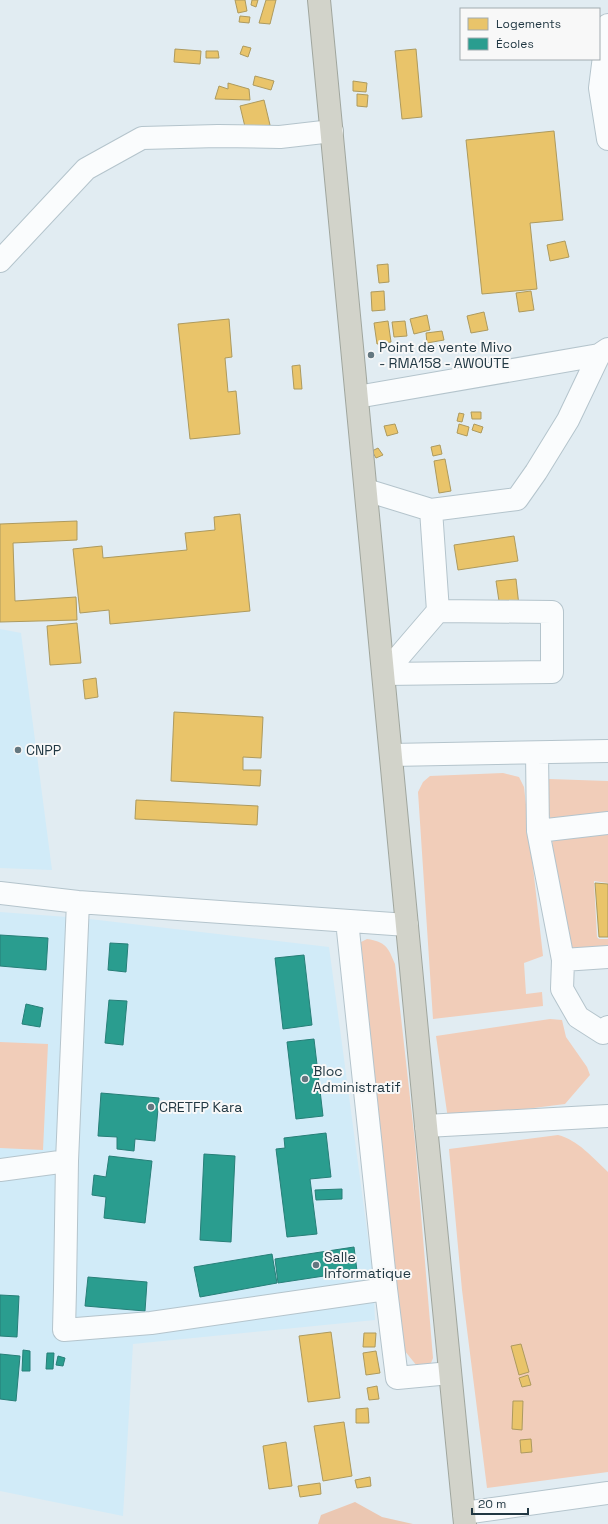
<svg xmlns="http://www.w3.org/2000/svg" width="608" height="1524" font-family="'Space Grotesk',sans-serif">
	<rect width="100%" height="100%" fill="#e1ecf2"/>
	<path fill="#d1ebf8" d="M 0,629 L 21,633 L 52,870 L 0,868 Z
		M 0,912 L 81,918 L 329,947 L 373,1275 L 375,1320 L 133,1344 L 123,1516 L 0,1491 Z"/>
	<path fill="#f1cdb9" d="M 503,773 L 519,777 L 524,787 L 543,956 L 524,963 L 526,994 L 542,992 L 543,1006 L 433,1019 L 418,792 L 423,782 L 430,776 Z
		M 549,779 L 608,781 L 608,883 L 594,881 L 597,937 L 599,939 L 608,939 L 608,954 L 568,955 L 556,901 L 551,821 L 547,808 L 545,784 Z
		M 367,939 C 386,942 388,947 395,964 L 415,1142 L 433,1358 L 429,1368 L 417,1366 L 400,1345 L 361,942 Z
		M 550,1019 L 562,1020 L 566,1037 L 587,1067 L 590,1075 L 565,1104 L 448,1119 L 436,1036 Z
		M 0,1042 L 48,1044 L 43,1150 L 0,1148 Z
		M 558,1135 C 578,1140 593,1158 608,1172 L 608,1472 L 487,1488 L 462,1290 L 449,1149 Z"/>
	<path fill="#ebc7b2" d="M 355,1502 L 382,1517 L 413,1524 L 318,1524 L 321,1515 Z"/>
	<path fill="#e9c46a" stroke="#ad9a5e" d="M 235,0 L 245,0 L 247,11 L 238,13 Z
		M 252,0 L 258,0 L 256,7 L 251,5 Z
		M 266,0 L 276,0 L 270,24 L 259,23 Z
		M 240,16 L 250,17 L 249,23 L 239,22 Z
		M 243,46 L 251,48 L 248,57 L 240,54 Z
		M 175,49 L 201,51 L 200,64 L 174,62 Z
		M 416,49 L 422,117 L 402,119 L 395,51 Z
		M 206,51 L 218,51 L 219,58 L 206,58 Z
		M 255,76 L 274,81 L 271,90 L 253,85 Z
		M 353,81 L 367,83 L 366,92 L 353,91 Z
		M 228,83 L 249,89 L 250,100 L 215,99 L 219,86 L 228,89 Z
		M 357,94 L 368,95 L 367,107 L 357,106 Z
		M 264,100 L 270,125 L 246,131 L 240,106 Z
		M 554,131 L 563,220 L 530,223 L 537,289 L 482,294 L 466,140 Z
		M 565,241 L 569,257 L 550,261 L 547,245 Z
		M 388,264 L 389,282 L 379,283 L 377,265 Z
		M 384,291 L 385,310 L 372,311 L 371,292 Z
		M 531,291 L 534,310 L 519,312 L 516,293 Z
		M 484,312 L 488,330 L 471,333 L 467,316 Z
		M 427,315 L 430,330 L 414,334 L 410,319 Z
		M 229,319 L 232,357 L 225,358 L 228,392 L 236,391 L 240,434 L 190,439 L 178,324 Z
		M 388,321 L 391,342 L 377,344 L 374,323 Z
		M 405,321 L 407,336 L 394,337 L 392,322 Z
		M 442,331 L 444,340 L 427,343 L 426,333 Z
		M 300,365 L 302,389 L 294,389 L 292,366 Z
		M 471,412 L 481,412 L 481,419 L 472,419 Z
		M 459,413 L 464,414 L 462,422 L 457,421 Z
		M 395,424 L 398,433 L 387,436 L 384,426 Z
		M 459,424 L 469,427 L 467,436 L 457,433 Z
		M 474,424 L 483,427 L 481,433 L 472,430 Z
		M 440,445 L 442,454 L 433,456 L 431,447 Z
		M 378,448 L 383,455 L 376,458 L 372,451 Z
		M 445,459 L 451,491 L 439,493 L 434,461 Z
		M 240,514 L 250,611 L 110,624 L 109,610 L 80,613 L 73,549 L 102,546 L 103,558 L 187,550 L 185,533 L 215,530 L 214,517 Z
		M 77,521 L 77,540 L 13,543 L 15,601 L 76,597 L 77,620 L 0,622 L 0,524 Z
		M 514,536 L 518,561 L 458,570 L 454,545 Z
		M 516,579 L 519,606 L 500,608 L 496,581 Z
		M 77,623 L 81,663 L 50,665 L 47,626 Z
		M 96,678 L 98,697 L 85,699 L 83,680 Z
		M 174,712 L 263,717 L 261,758 L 243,757 L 243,770 L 261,770 L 260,786 L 171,781 Z
		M 136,800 L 258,806 L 257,825 L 135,819 Z
		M 595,883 L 608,884 L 608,937 L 599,937 Z
		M 331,1332 L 340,1398 L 308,1402 L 299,1336 Z
		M 364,1333 L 376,1333 L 375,1347 L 363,1347 Z
		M 521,1344 L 529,1372 L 519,1375 L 511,1346 Z
		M 376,1351 L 380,1373 L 366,1375 L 363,1353 Z
		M 528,1375 L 531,1385 L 522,1387 L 519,1378 Z
		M 377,1386 L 379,1399 L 369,1400 L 367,1388 Z
		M 513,1401 L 523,1401 L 522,1430 L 512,1429 Z
		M 368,1408 L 369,1423 L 356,1423 L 356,1409 Z
		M 344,1422 L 352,1476 L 323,1481 L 314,1426 Z
		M 531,1439 L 532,1452 L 521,1453 L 520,1440 Z
		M 286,1442 L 292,1486 L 269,1489 L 263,1446 Z
		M 370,1477 L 371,1486 L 357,1488 L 355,1480 Z
		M 320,1483 L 321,1494 L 300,1497 L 298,1486 Z"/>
	<path fill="#2a9d8f" stroke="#277f78" d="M 0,935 L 48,938 L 46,970 L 0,966 Z
		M 110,943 L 128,944 L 126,972 L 108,970 Z
		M 304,955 L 312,1025 L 283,1029 L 275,958 Z
		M 109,1000 L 127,1001 L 123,1045 L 105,1043 Z
		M 26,1004 L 43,1008 L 40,1027 L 22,1024 Z
		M 314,1039 L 323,1116 L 296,1119 L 287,1042 Z
		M 101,1093 L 159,1098 L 155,1141 L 135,1139 L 134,1151 L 117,1149 L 117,1137 L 98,1136 Z
		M 326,1133 L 331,1177 L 310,1179 L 317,1234 L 287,1237 L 276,1149 L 285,1148 L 284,1138 Z
		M 204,1154 L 235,1156 L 231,1242 L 200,1240 Z
		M 109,1156 L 152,1161 L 145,1223 L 104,1218 L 106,1197 L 92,1195 L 94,1175 L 106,1177 Z
		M 342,1189 L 342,1199 L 316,1200 L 315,1190 Z
		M 354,1247 L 357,1271 L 278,1283 L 275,1259 Z
		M 272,1254 L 277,1283 L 200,1297 L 194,1267 Z
		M 88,1277 L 147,1282 L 145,1311 L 85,1306 Z
		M 0,1295 L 19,1296 L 17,1337 L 0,1336 Z
		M 23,1350 L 30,1351 L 30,1371 L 22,1371 Z
		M 47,1353 L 54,1353 L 53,1369 L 46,1369 Z
		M 0,1354 L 20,1356 L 16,1401 L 0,1399 Z
		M 58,1356 L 65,1358 L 63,1366 L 56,1365 Z"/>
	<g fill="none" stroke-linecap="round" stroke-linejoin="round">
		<g stroke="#b4c4cc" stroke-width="24">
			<path id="minor" d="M 608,25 L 600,88 L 608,139
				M 0,261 L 86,169 L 142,138 L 218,136 L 280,137 L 332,131
				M 357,397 L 599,355 L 608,349
				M 366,490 L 431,510 L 438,611 L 384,674 L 552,672 L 552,612 L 438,611
				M 431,510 L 517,499 L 536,472 L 568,420 L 599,355
				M 537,753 L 538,831 L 563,960
				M 391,755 L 608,751
				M 538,831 L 608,823
				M 0,893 L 78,902 L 407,925
				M 78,902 L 67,1161 L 65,1289 L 64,1330 L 151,1323 L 386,1289
				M 347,921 L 386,1289 L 397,1378 L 450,1373
				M 608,957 L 563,960 L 562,989 L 578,1017 L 603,1033 L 608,1027
				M 426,1126 L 608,1116
				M 0,1170 L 67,1161
				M 464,1513 L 608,1493"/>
		</g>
		<g stroke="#a0a69e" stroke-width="24">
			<path id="highway" d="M 319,0 L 426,1126 L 465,1524"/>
		</g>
		<use href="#minor" stroke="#fafcfd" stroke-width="22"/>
		<use href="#highway" stroke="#d2d3ca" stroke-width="22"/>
	</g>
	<g fill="#647780" stroke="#f8f8f8" stroke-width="1.5">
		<circle cx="371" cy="355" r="4"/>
		<circle cx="18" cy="750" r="4"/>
		<circle cx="305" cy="1079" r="4"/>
		<circle cx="151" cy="1107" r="4"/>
		<circle cx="316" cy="1265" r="4"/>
	</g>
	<g text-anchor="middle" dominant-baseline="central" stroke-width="4" stroke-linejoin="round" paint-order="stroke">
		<g font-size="14" fill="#213843" stroke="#f8f8f8" text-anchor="start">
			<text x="379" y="347">Point de vente Mivo<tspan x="379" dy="16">- RMA158 - AWOUTE</tspan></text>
			<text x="26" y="750">CNPP</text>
			<text x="313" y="1071">Bloc<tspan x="313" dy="16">Administratif</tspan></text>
			<text x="159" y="1107">CRETFP Kara</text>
			<text x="324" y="1257">Salle<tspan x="324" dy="16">Informatique</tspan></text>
		</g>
	</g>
	<rect x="460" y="8" width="140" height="52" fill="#f8f8f8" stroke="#a2abb0"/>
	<rect x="468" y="18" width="20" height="12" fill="#e9c46a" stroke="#a2abb0"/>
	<text x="496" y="28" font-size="12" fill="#213843">Logements</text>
	<rect x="468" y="38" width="20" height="12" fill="#2a9d8f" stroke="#a2abb0"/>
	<text x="496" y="48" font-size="12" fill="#213843">Écoles</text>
	<path d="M472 1508v6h56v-6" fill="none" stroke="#213843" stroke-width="2"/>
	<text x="478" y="1508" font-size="12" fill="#213843" stroke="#f8f8f8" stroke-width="3" paint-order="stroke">20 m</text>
</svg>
